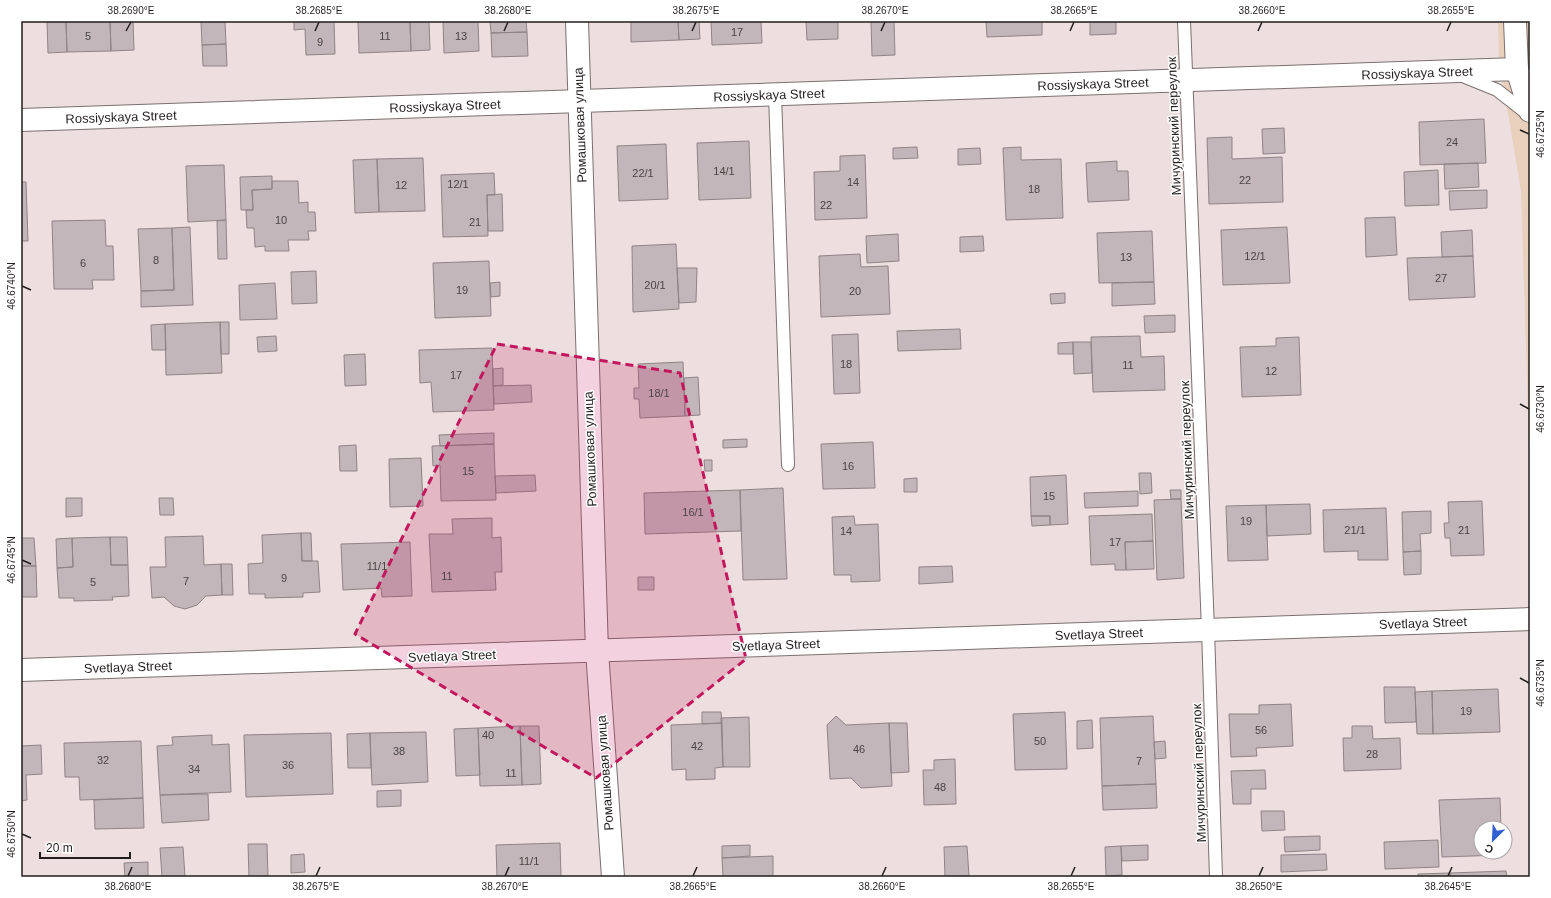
<svg xmlns="http://www.w3.org/2000/svg" width="1551" height="898" font-family="Arial,sans-serif">
	<rect width="100%" height="100%" fill="#eddfdf"/>
	<path fill="#e8d0bc" d="M 1498,21 L 1530,21 L 1530,476 L 1521,191 L 1499,59 Z"/>
	<path fill="#c2b6ba" stroke="#8f8387" d="M 47,21 L 66,21 L 67,52 L 48,53 Z
		M 66,21 L 110,21 L 111,51 L 67,52 Z
		M 110,21 L 133,21 L 134,50 L 111,51 Z
		M 201,21 L 225,21 L 226,44 L 202,45 Z
		M 294,21 L 334,21 L 335,54 L 306,55 L 305,29 L 294,30 Z
		M 358,21 L 410,21 L 411,51 L 359,53 Z
		M 410,21 L 429,21 L 430,50 L 411,51 Z
		M 443,21 L 478,21 L 479,51 L 444,53 Z
		M 490,21 L 526,21 L 527,32 L 491,33 Z
		M 631,21 L 678,21 L 679,40 L 631,42 Z
		M 678,21 L 699,21 L 700,39 L 679,40 Z
		M 711,21 L 761,21 L 762,43 L 712,45 Z
		M 806,21 L 838,21 L 838,39 L 807,40 Z
		M 871,21 L 894,21 L 895,55 L 872,56 Z
		M 986,21 L 1042,21 L 1042,35 L 987,37 Z
		M 1074,21 L 1133,21 L 1116,22 L 1116,34 L 1090,35 L 1090,22 L 1074,22 Z
		M 527,32 L 528,56 L 492,57 L 491,33 Z
		M 226,44 L 227,66 L 203,66 L 202,45 Z
		M 1484,119 L 1486,163 L 1420,165 L 1419,122 Z
		M 1284,128 L 1285,153 L 1263,154 L 1262,129 Z
		M 1232,137 L 1232,159 L 1282,157 L 1283,202 L 1209,204 L 1207,138 Z
		M 749,141 L 751,198 L 699,200 L 697,143 Z
		M 666,144 L 668,199 L 619,201 L 617,146 Z
		M 917,147 L 918,158 L 893,159 L 893,148 Z
		M 1021,147 L 1021,160 L 1061,159 L 1063,218 L 1006,220 L 1003,148 Z
		M 980,148 L 981,164 L 958,165 L 958,149 Z
		M 865,155 L 867,218 L 815,220 L 814,172 L 840,171 L 840,156 Z
		M 423,158 L 425,211 L 379,212 L 377,159 Z
		M 377,159 L 379,212 L 355,213 L 353,160 Z
		M 1117,161 L 1117,171 L 1128,171 L 1129,200 L 1088,202 L 1086,163 Z
		M 1478,163 L 1479,187 L 1445,189 L 1444,164 Z
		M 224,165 L 226,220 L 188,222 L 186,166 Z
		M 1438,170 L 1439,205 L 1405,206 L 1404,172 Z
		M 494,173 L 495,195 L 487,195 L 488,236 L 443,237 L 441,175 Z
		M 272,176 L 272,189 L 252,190 L 253,210 L 241,210 L 240,177 Z
		M 272,181 L 298,181 L 299,203 L 308,202 L 308,212 L 315,212 L 316,231 L 308,231 L 309,240 L 288,240 L 289,251 L 265,251 L 265,246 L 255,247 L 254,228 L 247,228 L 246,210 L 253,210 L 252,190 L 272,189 Z
		M 21,182 L 26,182 L 28,241 L 21,241 Z
		M 1487,190 L 1487,208 L 1450,210 L 1449,191 Z
		M 502,194 L 503,231 L 488,231 L 487,195 Z
		M 1395,217 L 1397,255 L 1366,257 L 1365,218 Z
		M 105,220 L 106,246 L 113,246 L 114,280 L 92,280 L 93,289 L 54,289 L 52,221 Z
		M 226,220 L 227,259 L 218,259 L 217,221 Z
		M 190,227 L 193,305 L 141,307 L 141,291 L 174,290 L 172,228 Z
		M 1287,227 L 1290,283 L 1223,285 L 1221,230 Z
		M 172,228 L 174,290 L 141,291 L 138,229 Z
		M 1472,230 L 1473,256 L 1442,257 L 1441,232 Z
		M 1152,231 L 1154,282 L 1099,283 L 1097,233 Z
		M 898,234 L 899,261 L 867,263 L 866,236 Z
		M 983,236 L 984,251 L 960,252 L 960,237 Z
		M 676,244 L 679,309 L 633,312 L 632,246 Z
		M 860,254 L 861,267 L 888,266 L 890,314 L 821,317 L 819,256 Z
		M 1473,256 L 1475,297 L 1409,300 L 1407,258 Z
		M 489,261 L 491,316 L 435,318 L 433,263 Z
		M 677,268 L 697,268 L 696,302 L 679,303 Z
		M 316,271 L 317,303 L 292,304 L 291,272 Z
		M 500,282 L 500,296 L 491,297 L 490,283 Z
		M 1154,282 L 1155,304 L 1112,306 L 1112,283 Z
		M 275,283 L 277,319 L 240,320 L 239,285 Z
		M 1065,293 L 1065,303 L 1051,304 L 1050,294 Z
		M 1175,315 L 1175,332 L 1145,333 L 1144,316 Z
		M 220,322 L 222,373 L 166,375 L 165,324 Z
		M 220,322 L 229,322 L 229,354 L 221,354 Z
		M 165,324 L 166,350 L 152,350 L 151,325 Z
		M 960,329 L 961,349 L 898,351 L 897,331 Z
		M 858,334 L 860,393 L 834,394 L 832,335 Z
		M 276,336 L 277,351 L 258,352 L 257,337 Z
		M 1140,336 L 1141,357 L 1164,356 L 1165,390 L 1093,392 L 1091,337 Z
		M 1299,337 L 1301,395 L 1242,397 L 1240,347 L 1276,346 L 1276,338 Z
		M 1073,342 L 1091,342 L 1092,373 L 1074,374 Z
		M 1073,342 L 1073,354 L 1058,354 L 1058,343 Z
		M 492,348 L 494,410 L 433,412 L 431,382 L 420,383 L 419,350 Z
		M 365,354 L 366,385 L 345,386 L 344,355 Z
		M 683,362 L 685,416 L 640,418 L 639,399 L 634,399 L 634,388 L 639,388 L 638,364 Z
		M 503,368 L 503,385 L 493,386 L 493,369 Z
		M 698,377 L 700,415 L 685,416 L 684,378 Z
		M 531,385 L 532,402 L 494,404 L 493,386 Z
		M 494,433 L 494,444 L 440,446 L 439,435 Z
		M 747,439 L 747,447 L 723,448 L 723,440 Z
		M 873,442 L 875,488 L 823,489 L 821,444 Z
		M 494,444 L 496,500 L 441,501 L 440,465 L 433,466 L 432,446 Z
		M 356,445 L 357,471 L 340,471 L 339,446 Z
		M 421,458 L 423,506 L 390,507 L 389,459 Z
		M 704,460 L 712,460 L 712,471 L 705,471 Z
		M 1139,473 L 1151,473 L 1152,493 L 1140,494 Z
		M 535,475 L 536,491 L 496,493 L 495,476 Z
		M 1066,475 L 1068,524 L 1050,525 L 1050,516 L 1031,516 L 1030,477 Z
		M 917,478 L 917,492 L 904,492 L 904,479 Z
		M 783,488 L 787,579 L 743,580 L 740,490 Z
		M 740,490 L 741,531 L 645,534 L 644,493 Z
		M 1170,490 L 1181,490 L 1181,499 L 1171,499 Z
		M 1138,491 L 1138,506 L 1085,508 L 1084,493 Z
		M 66,498 L 82,498 L 82,516 L 66,517 Z
		M 159,498 L 173,498 L 174,515 L 160,515 Z
		M 1181,499 L 1184,578 L 1157,580 L 1154,500 Z
		M 1482,501 L 1484,555 L 1451,556 L 1450,538 L 1445,538 L 1444,523 L 1449,523 L 1448,502 Z
		M 1310,504 L 1311,534 L 1267,536 L 1266,505 Z
		M 1266,505 L 1268,560 L 1228,561 L 1226,506 Z
		M 1386,508 L 1388,560 L 1358,560 L 1358,551 L 1324,552 L 1323,510 Z
		M 1431,511 L 1431,533 L 1420,534 L 1421,551 L 1403,552 L 1402,512 Z
		M 1152,514 L 1153,541 L 1125,542 L 1126,570 L 1115,570 L 1115,564 L 1091,565 L 1089,516 Z
		M 854,516 L 855,525 L 878,524 L 880,581 L 851,582 L 851,575 L 834,575 L 832,517 Z
		M 1031,516 L 1050,516 L 1050,525 L 1032,526 Z
		M 492,518 L 492,538 L 501,537 L 502,572 L 495,572 L 496,590 L 432,592 L 429,534 L 453,534 L 452,519 Z
		M 301,533 L 302,561 L 318,561 L 320,592 L 303,593 L 303,597 L 265,598 L 265,594 L 249,594 L 248,564 L 263,563 L 262,535 Z
		M 301,533 L 311,533 L 312,561 L 302,561 Z
		M 203,536 L 204,565 L 221,564 L 222,595 L 206,596 L 197,605 L 185,609 L 174,606 L 164,597 L 152,598 L 150,567 L 166,567 L 165,537 Z
		M 110,537 L 111,565 L 128,565 L 129,596 L 112,597 L 113,600 L 74,601 L 74,598 L 59,598 L 57,568 L 73,567 L 72,538 Z
		M 110,537 L 127,537 L 128,565 L 111,565 Z
		M 21,538 L 34,538 L 36,566 L 21,566 Z
		M 72,538 L 73,567 L 57,568 L 56,539 Z
		M 1153,541 L 1154,569 L 1126,570 L 1125,542 Z
		M 410,542 L 412,596 L 382,597 L 381,588 L 343,590 L 341,544 Z
		M 1421,551 L 1421,574 L 1404,575 L 1403,552 Z
		M 221,564 L 232,564 L 233,595 L 222,595 Z
		M 21,566 L 36,566 L 37,597 L 21,597 Z
		M 952,566 L 953,582 L 919,584 L 919,567 Z
		M 638,577 L 654,577 L 654,590 L 638,590 Z
		M 1384,687 L 1415,687 L 1416,722 L 1385,723 Z
		M 1498,689 L 1500,732 L 1433,734 L 1432,691 Z
		M 1432,691 L 1433,734 L 1417,734 L 1415,692 Z
		M 1291,704 L 1293,746 L 1256,748 L 1257,756 L 1231,757 L 1229,714 L 1259,714 L 1259,705 Z
		M 702,712 L 721,712 L 722,723 L 702,724 Z
		M 1065,712 L 1067,769 L 1015,770 L 1013,714 Z
		M 836,716 L 846,725 L 889,723 L 892,786 L 861,788 L 851,778 L 830,779 L 827,725 Z
		M 1153,716 L 1156,784 L 1102,786 L 1100,718 Z
		M 749,717 L 750,767 L 723,767 L 721,718 Z
		M 1092,720 L 1093,748 L 1077,749 L 1077,721 Z
		M 722,723 L 723,767 L 715,768 L 715,779 L 686,780 L 686,769 L 672,770 L 671,725 Z
		M 889,723 L 907,723 L 909,772 L 891,773 Z
		M 520,726 L 522,785 L 480,786 L 478,728 Z
		M 520,726 L 539,726 L 541,784 L 522,785 Z
		M 1352,726 L 1372,726 L 1373,739 L 1400,738 L 1401,769 L 1344,771 L 1343,738 L 1352,738 Z
		M 478,728 L 480,775 L 456,776 L 454,729 Z
		M 426,732 L 428,782 L 372,785 L 370,733 Z
		M 331,733 L 333,794 L 246,797 L 244,735 Z
		M 370,733 L 371,768 L 348,768 L 347,734 Z
		M 212,735 L 212,745 L 229,744 L 231,792 L 160,795 L 157,746 L 173,745 L 172,737 Z
		M 141,741 L 143,798 L 80,800 L 79,777 L 65,777 L 64,743 Z
		M 1165,741 L 1166,758 L 1155,759 L 1154,742 Z
		M 41,745 L 42,774 L 26,775 L 27,800 L 21,801 L 21,746 Z
		M 955,759 L 956,804 L 924,805 L 923,770 L 934,770 L 934,760 Z
		M 1265,770 L 1266,789 L 1251,789 L 1251,804 L 1233,804 L 1231,771 Z
		M 1156,784 L 1157,808 L 1103,810 L 1102,786 Z
		M 401,790 L 401,806 L 377,807 L 377,791 Z
		M 208,794 L 209,820 L 162,823 L 160,795 Z
		M 143,798 L 144,828 L 95,829 L 94,800 Z
		M 1500,798 L 1501,828 L 1481,828 L 1481,852 L 1502,852 L 1502,855 L 1442,857 L 1439,800 Z
		M 1261,811 L 1284,811 L 1285,830 L 1262,831 Z
		M 1320,836 L 1320,850 L 1285,852 L 1284,837 Z
		M 1438,840 L 1439,867 L 1385,869 L 1384,842 Z
		M 560,843 L 561,877 L 497,877 L 496,845 Z
		M 248,844 L 267,844 L 268,877 L 249,877 Z
		M 750,845 L 750,856 L 722,858 L 722,846 Z
		M 1148,845 L 1148,860 L 1122,861 L 1121,846 Z
		M 967,846 L 969,876 L 945,877 L 944,847 Z
		M 1121,846 L 1122,875 L 1106,876 L 1105,847 Z
		M 183,847 L 185,877 L 162,877 L 160,848 Z
		M 304,854 L 305,872 L 291,873 L 291,855 Z
		M 1326,854 L 1327,870 L 1281,872 L 1281,855 Z
		M 773,856 L 773,877 L 723,877 L 722,858 Z
		M 148,862 L 148,877 L 125,877 L 124,863 Z
		M 1506,871 L 1507,877 L 1450,877 L 1450,873 Z
		M 1450,873 L 1450,877 L 1418,877 L 1418,874 Z"/>
	<g fill="none" stroke-linecap="round" stroke-linejoin="round">
		<g stroke="#7b6f6f" stroke-width="14">
			<path id="service" d="M 1184,21 L 1208,630 L 1216,877
				M 1465,77 L 1497,90 L 1529,115
				M 775,95 L 788,465"/>
		</g>
		<g stroke="#7b6f6f" stroke-width="24">
			<path id="minor" d="M 577,21 L 597,651 L 613,877
				M 1515,21 L 1517,69 L 1530,111
				M 21,120 L 1517,69
				M 21,670 L 1530,619"/>
		</g>
		<use href="#service" stroke="#fff" stroke-width="12"/>
		<use href="#minor" stroke="#fff" stroke-width="22"/>
	</g>
	<path fill="#c2185b" fill-opacity="0.2" stroke="#c2185b" stroke-width="3" stroke-dasharray="8 5" stroke-linejoin="round" d="M 497,344 L 680,373 L 746,659 L 596,778 L 355,634 Z"/>
	<path fill="none" stroke="#231e1e" stroke-width="1.5" d="M 126,31 L 131,22M 315,31 L 319,22M 504,31 L 508,22M 692,31 L 696,22M 881,31 L 885,22M 1070,31 L 1074,22M 1258,31 L 1262,22M 1447,31 L 1451,22M 1520,130 L 1529,134M 22,286 L 31,290M 1520,404 L 1529,409M 22,560 L 31,564M 1520,678 L 1529,683M 22,834 L 31,838M 128,876 L 132,867M 316,876 L 320,867M 505,876 L 509,867M 693,876 L 697,867M 882,876 L 886,867M 1071,876 L 1075,867M 1259,876 L 1263,867M 1448,876 L 1452,867"/>
	<g text-anchor="middle" dominant-baseline="central" stroke-width="3" stroke-linejoin="round" paint-order="stroke">
		<g font-size="11" fill="#4b4445">
			<text x="737" y="32">17</text>
			<text x="88" y="36">5</text>
			<text x="385" y="36">11</text>
			<text x="461" y="36">13</text>
			<text x="320" y="42">9</text>
			<text x="1452" y="142">24</text>
			<text x="724" y="171">14/1</text>
			<text x="643" y="173">22/1</text>
			<text x="1245" y="180">22</text>
			<text x="853" y="182">14</text>
			<text x="458" y="184">12/1</text>
			<text x="401" y="185">12</text>
			<text x="1034" y="189">18</text>
			<text x="826" y="205">22</text>
			<text x="281" y="220">10</text>
			<text x="475" y="222">21</text>
			<text x="1255" y="256">12/1</text>
			<text x="1126" y="257">13</text>
			<text x="156" y="260">8</text>
			<text x="83" y="263">6</text>
			<text x="1441" y="278">27</text>
			<text x="655" y="285">20/1</text>
			<text x="462" y="290">19</text>
			<text x="855" y="291">20</text>
			<text x="846" y="364">18</text>
			<text x="1128" y="365">11</text>
			<text x="1271" y="371">12</text>
			<text x="456" y="375">17</text>
			<text x="659" y="393">18/1</text>
			<text x="848" y="466">16</text>
			<text x="468" y="471">15</text>
			<text x="1049" y="496">15</text>
			<text x="693" y="512">16/1</text>
			<text x="1246" y="521">19</text>
			<text x="1355" y="530">21/1</text>
			<text x="1464" y="530">21</text>
			<text x="846" y="531">14</text>
			<text x="1115" y="542">17</text>
			<text x="377" y="566">11/1</text>
			<text x="447" y="576">11</text>
			<text x="284" y="578">9</text>
			<text x="186" y="581">7</text>
			<text x="93" y="582">5</text>
			<text x="1466" y="711">19</text>
			<text x="1261" y="730">56</text>
			<text x="488" y="735">40</text>
			<text x="1040" y="741">50</text>
			<text x="697" y="746">42</text>
			<text x="859" y="749">46</text>
			<text x="399" y="751">38</text>
			<text x="1372" y="754">28</text>
			<text x="103" y="760">32</text>
			<text x="1139" y="761">7</text>
			<text x="288" y="765">36</text>
			<text x="194" y="769">34</text>
			<text x="511" y="773">11</text>
			<text x="940" y="787">48</text>
			<text x="529" y="861">11/1</text>
		</g>
		<g font-size="13" fill="#231e1e" stroke="#fff">
			<text transform="translate(1417 73) rotate(-2)">Rossiyskaya Street</text>
			<text transform="translate(1093 84) rotate(-2)">Rossiyskaya Street</text>
			<text transform="translate(769 95) rotate(-2)">Rossiyskaya Street</text>
			<text transform="translate(445 106) rotate(-2)">Rossiyskaya Street</text>
			<text transform="translate(121 117) rotate(-2)">Rossiyskaya Street</text>
			<text transform="translate(580 125) rotate(-92)">Ромашковая улица</text>
			<text transform="translate(1174 126) rotate(-92)">Мичуринский переулок</text>
			<text transform="translate(590 449) rotate(-92)">Ромашковая улица</text>
			<text transform="translate(1187 450) rotate(-92)">Мичуринский переулок</text>
			<text transform="translate(1423 623) rotate(-2)">Svetlaya Street</text>
			<text transform="translate(1099 634) rotate(-2)">Svetlaya Street</text>
			<text transform="translate(776 645) rotate(-2)">Svetlaya Street</text>
			<text transform="translate(452 656) rotate(-2)">Svetlaya Street</text>
			<text transform="translate(128 667) rotate(-2)">Svetlaya Street</text>
			<text transform="translate(605 773) rotate(-94)">Ромашковая улица</text>
			<text transform="translate(1199 773) rotate(-92)">Мичуринский переулок</text>
		</g>
	</g>
	<rect width="1551" height="898" fill="none" stroke="#ffffff" stroke-width="44"/>
	<g transform="translate(1493 840) rotate(204)"><circle r="19" fill="#ffffff" stroke="#a7a5a5"/>
	<path d="M0-3L7 15L0 10L-7 15Z" fill="#3260cf"/>
	<text y="-6" font-size="11" font-weight="bold" text-anchor="middle" fill="#231e1e">С</text>
	</g>
	<path d="M40 852v6h90v-6" fill="none" stroke="#231e1e" stroke-width="2"/>
	<text x="46" y="852" font-size="12" fill="#231e1e" stroke="#ffffff" stroke-width="3" paint-order="stroke">20 m</text>
	<rect x="22" y="22" width="1507" height="854" fill="none" stroke="#231e1e" stroke-width="1.5"/>
	<g font-size="10" text-anchor="middle" fill="#231e1e">
		<text x="131" y="14">38.2690°E</text>
		<text x="319" y="14">38.2685°E</text>
		<text x="508" y="14">38.2680°E</text>
		<text x="696" y="14">38.2675°E</text>
		<text x="885" y="14">38.2670°E</text>
		<text x="1074" y="14">38.2665°E</text>
		<text x="1262" y="14">38.2660°E</text>
		<text x="1451" y="14">38.2655°E</text>
		<text transform="translate(1540 134) rotate(-90)" y="4">46.6725°N</text>
		<text transform="translate(11 286) rotate(-90)" y="4">46.6740°N</text>
		<text transform="translate(1540 409) rotate(-90)" y="4">46.6730°N</text>
		<text transform="translate(11 560) rotate(-90)" y="4">46.6745°N</text>
		<text transform="translate(1540 683) rotate(-90)" y="4">46.6735°N</text>
		<text transform="translate(11 834) rotate(-90)" y="4">46.6750°N</text>
		<text x="128" y="890">38.2680°E</text>
		<text x="316" y="890">38.2675°E</text>
		<text x="505" y="890">38.2670°E</text>
		<text x="693" y="890">38.2665°E</text>
		<text x="882" y="890">38.2660°E</text>
		<text x="1071" y="890">38.2655°E</text>
		<text x="1259" y="890">38.2650°E</text>
		<text x="1448" y="890">38.2645°E</text>
	</g>
</svg>
